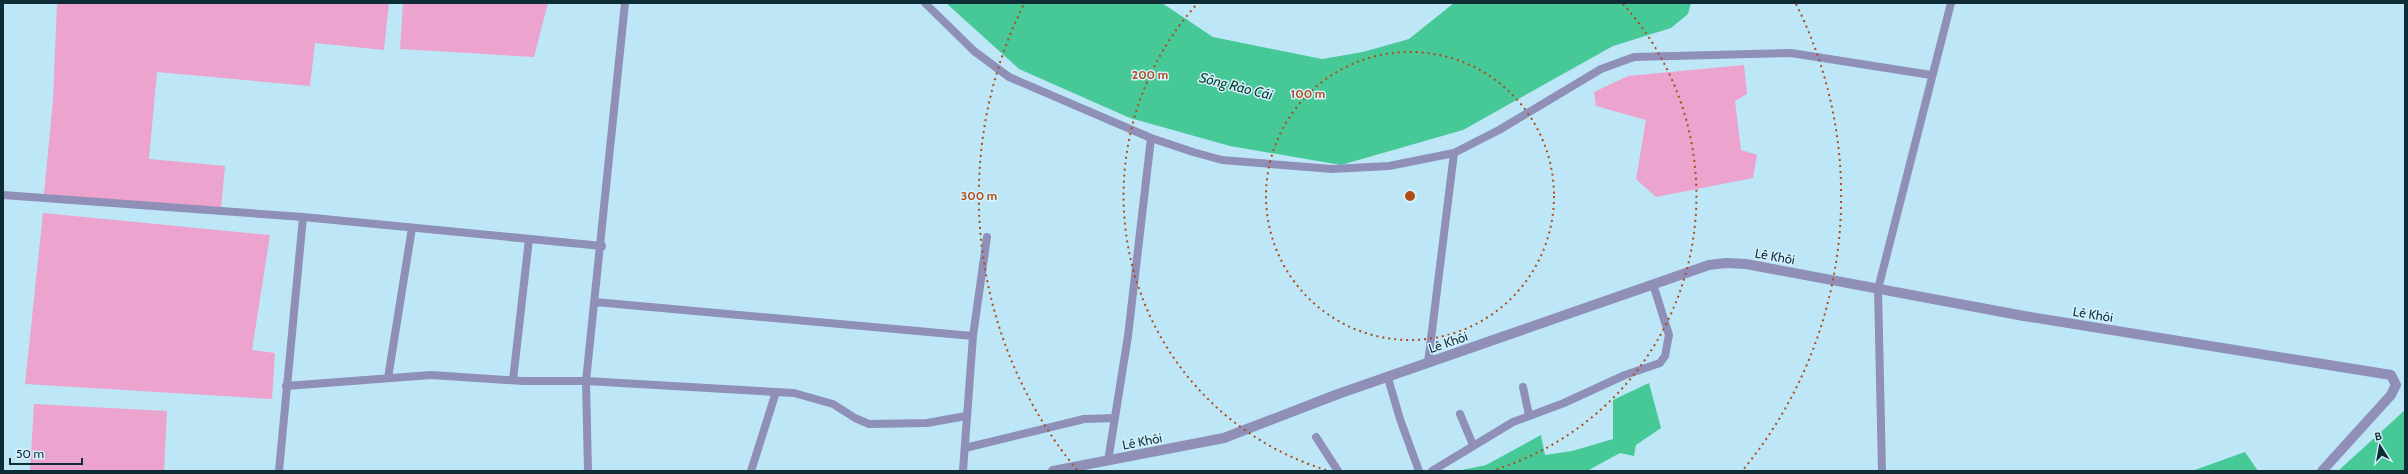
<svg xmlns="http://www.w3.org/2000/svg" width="2408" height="474" font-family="Cabin,sans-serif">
	<rect width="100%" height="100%" fill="#bde7f7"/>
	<path fill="#eca3cd" d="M 57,3 L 389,3 L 384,50 L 315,43 L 310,86 L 157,72 L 149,159 L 225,166 L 221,209 L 44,194 L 53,100 Z
		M 403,3 L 548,3 L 534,57 L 400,49 Z
		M 1744,65 L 1747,94 L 1735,101 L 1741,150 L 1757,155 L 1753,178 L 1656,197 L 1636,179 L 1646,120 L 1596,106 L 1594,92 L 1628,76 Z
		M 43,213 L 270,235 L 252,350 L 275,353 L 272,399 L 25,384 Z
		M 34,404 L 167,411 L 164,471 L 30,471 Z"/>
	<path fill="#47c897" d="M 946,3 L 1162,3 L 1213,37 L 1322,59 L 1363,52 L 1409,39 L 1454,3 L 1691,3 L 1688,14 L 1671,28 L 1613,46 L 1463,130 L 1341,165 L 1230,146 L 1130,118 L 1019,69 Z
		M 1649,383 L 1661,428 L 1636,445 L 1634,456 L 1620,453 L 1587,471 L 1457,471 L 1486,465 L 1541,435 L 1545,455 L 1572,451 L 1613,439 L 1613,400 Z
		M 2405,410 L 2405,471 L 2338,471 Z
		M 2245,452 L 2258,471 L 2192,471 Z"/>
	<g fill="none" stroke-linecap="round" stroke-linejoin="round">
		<path stroke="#8f8fb8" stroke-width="8" d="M 925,3 L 974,51 L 1009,77 L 1151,138
			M 3,195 L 303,217 L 602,246
			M 595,302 L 973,336
			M 1428,363 L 1454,153 L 1499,130 L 1601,69 L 1634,57 L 1791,53 L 1931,75
			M 388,378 L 412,228
			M 1388,378 L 1400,419 L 1419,471
			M 513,380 L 529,239
			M 286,386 L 431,375 L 523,381 L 586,381 L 794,393 L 833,404 L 855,418 L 869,424 L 927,423 L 966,416
			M 1523,387 L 1529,415
			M 1460,414 L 1473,445
			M 1316,437 L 1338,471
			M 965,448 L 1084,419 L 1115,418
			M 1108,461 L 1128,336 L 1151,138 L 1193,152 L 1222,160 L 1332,169 L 1389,166 L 1454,153
			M 279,471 L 303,217
			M 588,471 L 586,381 L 625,3
			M 751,471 L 776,392
			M 963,471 L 973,336 L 987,237
			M 1432,471 L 1513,422 L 1564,403 L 1625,375 L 1660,363 L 1665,356 L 1669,335 L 1653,284
			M 1882,471 L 1878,289 L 1951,3"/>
		<path stroke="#8f8fb8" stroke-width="10" d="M 1053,471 L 1224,438 L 1338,394 L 1709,265 L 1726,263 L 1746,264 L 2024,316 L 2391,375 L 2396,385 L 2391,395 L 2322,471"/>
	</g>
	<g fill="none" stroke="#af4c17" stroke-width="2" stroke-dasharray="2 4">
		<circle cx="1410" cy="196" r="144"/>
		<path d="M1326 470A287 287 0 0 1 1197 4M1623 4A287 287 0 0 1 1494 470"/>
		<path d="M1077 470A431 431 0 0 1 1024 4M1796 4A431 431 0 0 1 1743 470"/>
	</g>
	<g text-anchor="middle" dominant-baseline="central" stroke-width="3" stroke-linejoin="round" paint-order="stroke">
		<g font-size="13" fill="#0d2c36" stroke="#d6f1fd">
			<text transform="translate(1775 256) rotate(10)">Lê Khôi</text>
			<text transform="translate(2093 314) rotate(9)">Lê Khôi</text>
			<text transform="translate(1448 342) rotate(-19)">Lê Khôi</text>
			<text transform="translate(1142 441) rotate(-11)">Lê Khôi</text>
		</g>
		<g font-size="14" font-style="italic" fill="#08412d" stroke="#d6f1fd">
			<text transform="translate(1236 86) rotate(14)">Sông Rào Cái</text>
		</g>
	</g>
	<circle cx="1410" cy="196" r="6" fill="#af4c17" stroke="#d6f1fd" stroke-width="2"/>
	<g font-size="12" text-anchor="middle" font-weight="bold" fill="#af4c17" stroke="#d6f1fd" stroke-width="3" stroke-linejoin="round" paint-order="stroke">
		<text x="1150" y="79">200 m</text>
		<text x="1308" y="98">100 m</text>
		<text x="979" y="200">300 m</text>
	</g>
	<rect width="2408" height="474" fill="none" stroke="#0d2c36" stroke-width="8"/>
	<g transform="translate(2380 446) rotate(349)" stroke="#d6f1fd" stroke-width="3" paint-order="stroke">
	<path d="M0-3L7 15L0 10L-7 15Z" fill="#0d2c36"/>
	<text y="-6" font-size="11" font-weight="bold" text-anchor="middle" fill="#0d2c36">B</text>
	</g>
	<path d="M10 458v6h72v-6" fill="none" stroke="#0d2c36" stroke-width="2"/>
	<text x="16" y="458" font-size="12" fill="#0d2c36" stroke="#d6f1fd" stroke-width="3" paint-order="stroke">50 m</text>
</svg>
